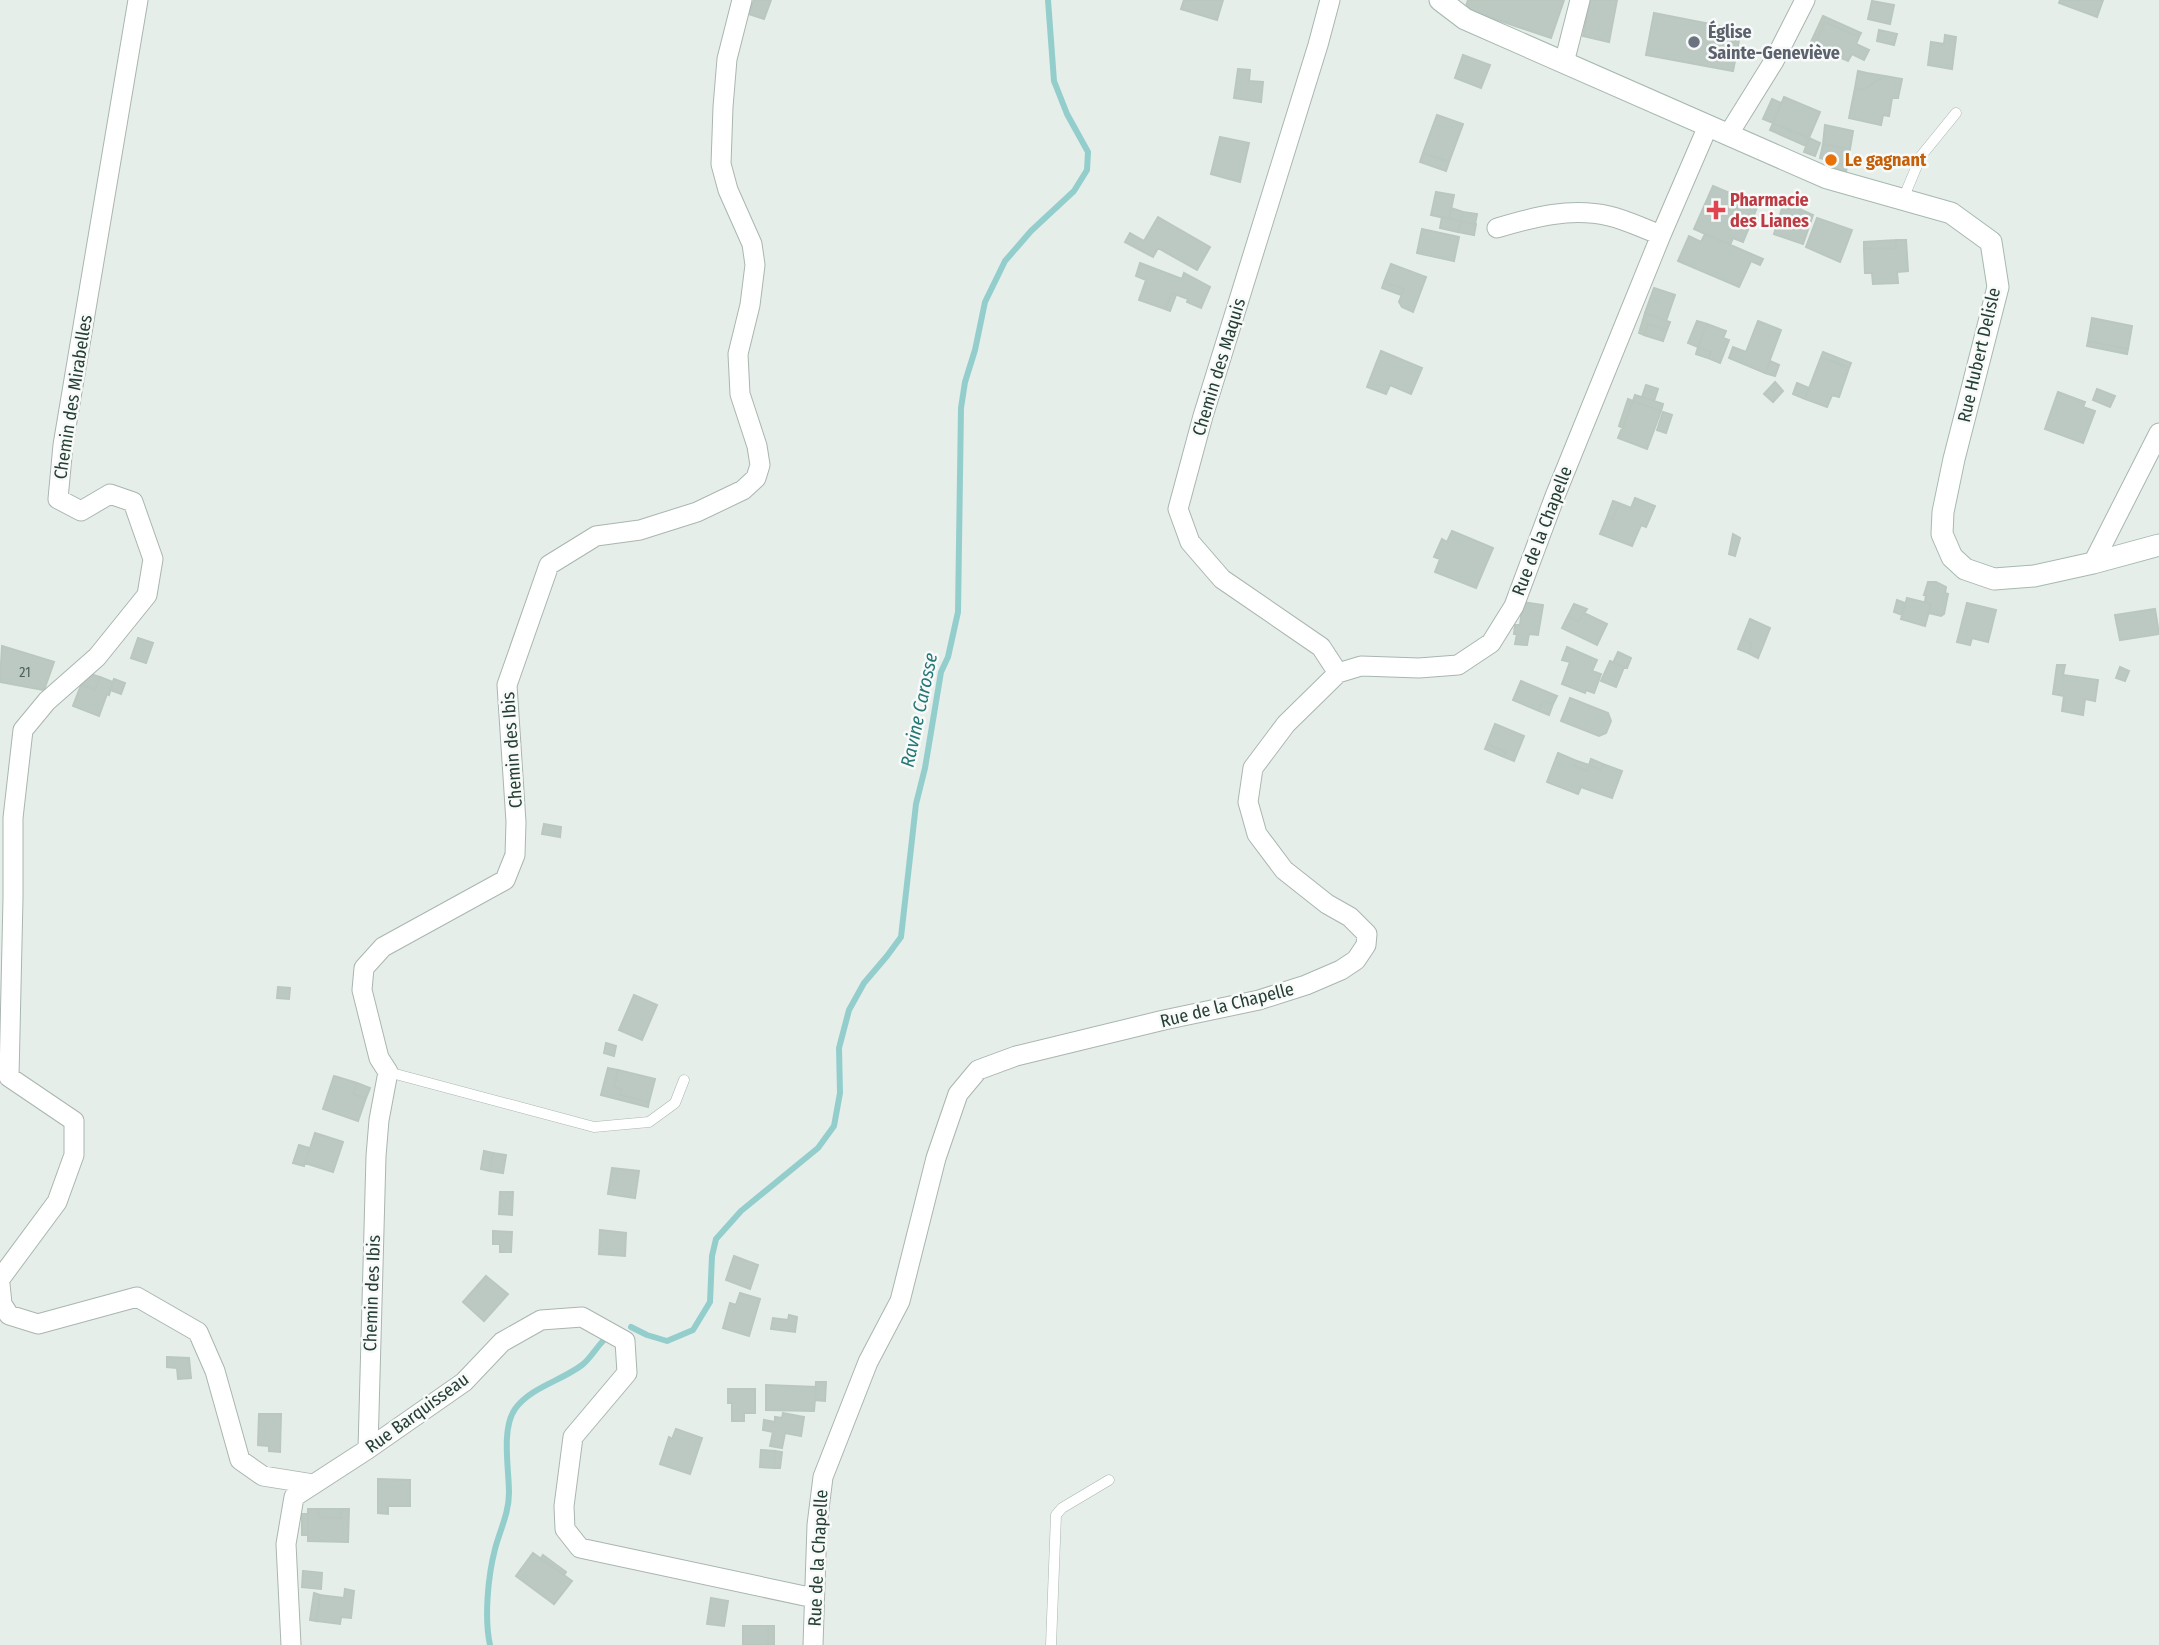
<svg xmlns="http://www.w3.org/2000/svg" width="2159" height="1645" font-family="'Fira Sans Condensed',sans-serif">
	<rect width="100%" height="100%" fill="#e6eee9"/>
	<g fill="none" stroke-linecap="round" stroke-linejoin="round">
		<path stroke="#93cecd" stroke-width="6" d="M 631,1327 L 647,1335 L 667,1341 L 693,1330 L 710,1302 L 712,1256 L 716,1239 L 741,1211 L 818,1148 L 834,1126 L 840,1093 L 839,1048 L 849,1010 L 864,983 L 887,956 L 901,937 L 916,804 L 925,768 L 941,672 L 948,657 L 958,612 L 961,408 L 965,382 L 975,350 L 985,302 L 1005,261 L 1031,231 L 1074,191 L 1087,170 L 1088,152 L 1067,114 L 1054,81 L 1048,0
			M 490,1645 C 484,1618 488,1576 495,1549 C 500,1530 509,1513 509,1493 C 509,1469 501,1429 515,1409 C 531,1387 561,1381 582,1365 C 590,1359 596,1348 603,1341"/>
	</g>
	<path fill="#bcc9c2" stroke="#b9c7bf" stroke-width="2" d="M 754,0 L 771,0 L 764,19 L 749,14 Z
		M 1184,0 L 1223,0 L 1217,20 L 1181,9 Z
		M 1468,0 L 1564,0 L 1551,38 L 1465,9 Z
		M 1590,0 L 1617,0 L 1609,42 L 1583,36 Z
		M 2060,0 L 2103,0 L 2097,17 L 2059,3 Z
		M 1872,1 L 1894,5 L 1890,24 L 1868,19 Z
		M 1654,13 L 1741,30 L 1733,71 L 1646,55 Z
		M 1823,16 L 1861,33 L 1859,37 L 1825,22 L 1814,46 L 1810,44 Z
		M 1825,22 L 1859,37 L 1856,44 L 1869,50 L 1864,60 L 1852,54 L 1848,61 L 1814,46 Z
		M 1879,30 L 1897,34 L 1894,45 L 1877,41 Z
		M 1945,35 L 1956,37 L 1952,69 L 1928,65 L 1931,42 L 1944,44 Z
		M 1463,55 L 1490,65 L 1481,88 L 1455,78 Z
		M 1238,69 L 1250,70 L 1249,81 L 1263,82 L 1261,102 L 1234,98 Z
		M 1858,71 L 1867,73 L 1885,76 L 1862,90 L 1855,88 Z
		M 1885,76 L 1902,79 L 1898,98 L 1892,98 L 1889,116 L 1883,115 L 1881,125 L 1849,118 L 1855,88 L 1862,90 Z
		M 1784,97 L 1820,112 L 1809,138 L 1773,123 Z
		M 1772,99 L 1781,103 L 1773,123 L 1763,119 Z
		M 1437,115 L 1463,124 L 1449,162 L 1423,153 Z
		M 1773,123 L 1809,138 L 1806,146 L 1770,130 Z
		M 1825,125 L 1853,131 L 1850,149 L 1823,144 Z
		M 1220,137 L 1249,143 L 1240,182 L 1211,174 Z
		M 1809,138 L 1820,143 L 1815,156 L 1804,152 Z
		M 1823,144 L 1850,149 L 1847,166 L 1820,158 Z
		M 1423,153 L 1449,162 L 1446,171 L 1420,162 Z
		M 1833,162 L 1847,166 L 1846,172 L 1831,168 Z
		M 1713,186 L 1758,205 L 1743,242 L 1733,238 L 1730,245 L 1694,229 Z
		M 1436,192 L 1454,195 L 1449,219 L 1431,215 Z
		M 1784,202 L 1813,215 L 1803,244 L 1774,234 Z
		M 1451,208 L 1463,212 L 1461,221 L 1449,219 Z
		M 1463,212 L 1477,214 L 1475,224 L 1461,221 Z
		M 1158,217 L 1210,247 L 1197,270 L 1158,248 L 1153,257 L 1125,242 L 1130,233 L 1144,241 Z
		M 1442,217 L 1461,221 L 1458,232 L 1440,228 Z
		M 1817,218 L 1852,230 L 1840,262 L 1806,247 Z
		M 1461,221 L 1476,224 L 1474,235 L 1458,232 Z
		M 1422,229 L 1459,237 L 1454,261 L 1417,253 Z
		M 1705,234 L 1763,259 L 1760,265 L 1751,261 L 1739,287 L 1678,261 L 1689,236 L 1701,242 Z
		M 1896,240 L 1906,240 L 1908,271 L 1897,272 L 1898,283 L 1873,284 L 1872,273 L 1865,273 L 1864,249 L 1896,248 Z
		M 1896,240 L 1896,248 L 1864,249 L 1864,242 Z
		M 1140,263 L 1182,279 L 1184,273 L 1210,287 L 1201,308 L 1187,302 L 1188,299 L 1172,293 L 1165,309 L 1139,300 L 1146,280 L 1136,276 Z
		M 1391,264 L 1426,277 L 1413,312 L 1402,307 L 1399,302 L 1404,289 L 1384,282 Z
		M 1384,282 L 1404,289 L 1401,295 L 1382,288 Z
		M 1654,288 L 1675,295 L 1666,321 L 1645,313 Z
		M 1172,293 L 1176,295 L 1170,311 L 1165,309 Z
		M 1645,313 L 1670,322 L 1667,330 L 1648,324 L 1644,335 L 1639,333 Z
		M 2092,318 L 2132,326 L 2128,349 L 2088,341 Z
		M 1697,321 L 1707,324 L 1698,347 L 1688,343 Z
		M 1758,321 L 1781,330 L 1765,373 L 1729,358 L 1733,347 L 1746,352 Z
		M 1648,324 L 1667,330 L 1663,341 L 1644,335 Z
		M 1707,324 L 1726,331 L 1723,338 L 1729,340 L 1720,363 L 1708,358 L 1711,352 L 1698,347 Z
		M 2088,341 L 2128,349 L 2127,354 L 2087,346 Z
		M 1698,347 L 1711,352 L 1708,358 L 1696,354 Z
		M 1381,351 L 1422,368 L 1411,394 L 1390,385 L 1386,394 L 1367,387 Z
		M 1823,352 L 1851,363 L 1849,368 L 1821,357 Z
		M 1821,357 L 1849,368 L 1839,397 L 1832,395 L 1827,407 L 1805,399 Z
		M 1770,361 L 1779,365 L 1775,376 L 1765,373 Z
		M 1775,382 L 1783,391 L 1773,402 L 1764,394 Z
		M 1797,383 L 1809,388 L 1805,399 L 1793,394 Z
		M 1646,385 L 1658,389 L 1654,401 L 1642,397 Z
		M 2097,389 L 2115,396 L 2110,407 L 2093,400 Z
		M 2058,392 L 2085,402 L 2083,407 L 2095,411 L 2083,443 L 2045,429 Z
		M 1635,395 L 1663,404 L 1661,411 L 1633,401 Z
		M 1628,399 L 1633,401 L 1623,428 L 1619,426 Z
		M 1633,401 L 1661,411 L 1647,449 L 1618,438 Z
		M 1663,412 L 1672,415 L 1666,433 L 1657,430 Z
		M 1635,498 L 1655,506 L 1646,527 L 1641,525 L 1632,546 L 1600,534 L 1607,517 L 1613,519 L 1619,503 L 1631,508 Z
		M 1613,501 L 1619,503 L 1613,519 L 1607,517 Z
		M 1452,531 L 1493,548 L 1476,588 L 1435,572 L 1440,559 L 1434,557 L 1442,539 L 1447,542 Z
		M 1733,534 L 1740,538 L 1735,556 L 1729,554 Z
		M 1928,582 L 1936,582 L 1946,587 L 1945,593 L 1948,594 L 1944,614 L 1941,616 L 1929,613 L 1931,604 L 1925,602 L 1926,595 L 1924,595 Z
		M 1907,598 L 1931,604 L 1925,626 L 1901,619 Z
		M 1897,600 L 1905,603 L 1902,615 L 1894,612 Z
		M 1523,602 L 1543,605 L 1538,635 L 1529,634 L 1527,645 L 1515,644 L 1517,634 L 1514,634 L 1515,625 L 1520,625 Z
		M 1967,603 L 1996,610 L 1988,642 L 1972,638 L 1970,645 L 1957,642 Z
		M 1574,604 L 1587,609 L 1578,622 L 1568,616 Z
		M 2155,609 L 2159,634 L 2120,640 L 2115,615 Z
		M 1584,613 L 1607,624 L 1597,645 L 1562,628 L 1568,616 L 1578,622 Z
		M 1750,619 L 1770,628 L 1758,658 L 1748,653 L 1752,643 L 1742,639 Z
		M 138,638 L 153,643 L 146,663 L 131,658 Z
		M 1742,639 L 1752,643 L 1748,653 L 1738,649 Z
		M 2,646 L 54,662 L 44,690 L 0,682 Z
		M 1567,647 L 1597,660 L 1592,671 L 1601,674 L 1594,693 L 1586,690 L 1585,693 L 1562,684 L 1570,662 L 1562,660 Z
		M 1618,652 L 1631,658 L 1627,668 L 1613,663 Z
		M 1610,661 L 1624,667 L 1616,687 L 1601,681 Z
		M 2057,665 L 2065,665 L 2063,675 L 2098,680 L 2095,701 L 2085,699 L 2083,715 L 2062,711 L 2064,696 L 2053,694 Z
		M 2120,667 L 2129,671 L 2125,681 L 2116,678 Z
		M 85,672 L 100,677 L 95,690 L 81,685 Z
		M 100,677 L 113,682 L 109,695 L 107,694 L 99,716 L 73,706 L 81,685 L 95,690 Z
		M 114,679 L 125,683 L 121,694 L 110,690 Z
		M 1521,681 L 1557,696 L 1553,704 L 1543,701 L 1539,711 L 1513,700 Z
		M 1570,698 L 1608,713 L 1611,721 L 1606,733 L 1599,736 L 1561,721 Z
		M 1543,701 L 1553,704 L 1549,715 L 1539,711 Z
		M 1495,724 L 1524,736 L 1514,761 L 1504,757 L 1506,752 L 1487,744 Z
		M 1487,744 L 1506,752 L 1504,757 L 1485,749 Z
		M 1558,753 L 1577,761 L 1575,766 L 1587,771 L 1589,765 L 1601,770 L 1603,764 L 1622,771 L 1612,798 L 1581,787 L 1578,794 L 1547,782 Z
		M 1591,759 L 1603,764 L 1601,770 L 1589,765 Z
		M 1577,761 L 1589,765 L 1587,771 L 1575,766 Z
		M 544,824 L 561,827 L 560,837 L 542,834 Z
		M 278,987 L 290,988 L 289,999 L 277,998 Z
		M 634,995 L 657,1005 L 642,1040 L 619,1030 Z
		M 606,1043 L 616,1046 L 614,1056 L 604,1053 Z
		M 608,1068 L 618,1070 L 614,1087 L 621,1089 L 620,1095 L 649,1102 L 648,1107 L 601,1095 Z
		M 618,1070 L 655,1079 L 649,1102 L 620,1095 L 621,1089 L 614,1087 Z
		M 334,1076 L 357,1083 L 353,1094 L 366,1098 L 358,1121 L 323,1109 Z
		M 357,1083 L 370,1088 L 366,1098 L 353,1094 Z
		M 315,1133 L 343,1142 L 333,1172 L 305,1163 Z
		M 299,1145 L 309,1148 L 304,1166 L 293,1163 Z
		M 484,1151 L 493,1153 L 490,1171 L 481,1169 Z
		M 493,1153 L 506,1155 L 503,1173 L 490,1171 Z
		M 612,1168 L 639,1171 L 635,1198 L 608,1194 Z
		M 500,1192 L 513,1192 L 512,1215 L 499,1214 Z
		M 600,1230 L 626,1233 L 625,1256 L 599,1254 Z
		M 493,1231 L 512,1232 L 511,1252 L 500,1252 L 500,1244 L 493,1244 Z
		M 734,1256 L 758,1265 L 750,1289 L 726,1280 Z
		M 486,1276 L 508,1294 L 484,1321 L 463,1302 Z
		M 740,1293 L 760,1299 L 749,1336 L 723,1328 L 730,1303 L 736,1305 Z
		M 789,1315 L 797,1317 L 795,1332 L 771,1329 L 773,1318 L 788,1320 Z
		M 167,1357 L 189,1358 L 191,1378 L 178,1379 L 177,1368 L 167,1367 Z
		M 816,1382 L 826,1382 L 825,1401 L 815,1400 Z
		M 766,1385 L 816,1387 L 814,1411 L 766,1410 Z
		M 728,1389 L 755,1389 L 755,1413 L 744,1413 L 744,1421 L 732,1421 L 732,1403 L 728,1403 Z
		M 783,1413 L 804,1417 L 801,1436 L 785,1433 L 782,1448 L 770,1446 L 773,1432 L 763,1430 L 764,1420 L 775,1422 L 775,1417 L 782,1418 Z
		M 259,1414 L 281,1414 L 280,1452 L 269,1451 L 269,1446 L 258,1445 Z
		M 676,1429 L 702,1438 L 690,1474 L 660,1464 L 669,1437 L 672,1439 Z
		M 761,1450 L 775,1451 L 774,1468 L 760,1467 Z
		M 775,1451 L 782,1452 L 780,1468 L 774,1468 Z
		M 378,1479 L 410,1480 L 410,1506 L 388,1506 L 388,1514 L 378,1513 Z
		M 308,1509 L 319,1509 L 319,1517 L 341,1518 L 342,1509 L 349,1509 L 348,1542 L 308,1541 Z
		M 319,1509 L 342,1509 L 341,1518 L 319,1517 Z
		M 302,1514 L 308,1514 L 308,1535 L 302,1535 Z
		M 533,1553 L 572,1581 L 554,1604 L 516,1576 Z
		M 543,1555 L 566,1572 L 564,1575 L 541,1558 Z
		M 303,1571 L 322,1573 L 321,1589 L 302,1587 Z
		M 345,1589 L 354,1591 L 351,1618 L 341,1617 L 340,1624 L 316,1621 L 320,1595 L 344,1598 Z
		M 314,1593 L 320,1595 L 316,1621 L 310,1620 Z
		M 711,1598 L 728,1601 L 724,1626 L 707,1624 Z
		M 743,1626 L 768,1626 L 768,1645 L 743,1645 Z
		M 768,1626 L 774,1626 L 774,1645 L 768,1645 Z"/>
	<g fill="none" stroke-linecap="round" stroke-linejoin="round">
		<g stroke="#a9b6af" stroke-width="11">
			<path id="service" d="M 1903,199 L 1921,156 L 1956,113
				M 388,1072 L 594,1127 L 649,1122 L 675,1103 L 684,1080
				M 1051,1645 L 1056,1515 L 1062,1508 L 1109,1480"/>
		</g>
		<g stroke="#a9b6af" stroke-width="21">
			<path id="minor" d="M 1330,0 L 1318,45 L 1203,416 L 1178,509 L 1190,542 L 1222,579 L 1321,647 L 1338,673
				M 1564,63 L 1580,0
				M 1728,135 L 1774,61 L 1805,0
				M 1497,228 C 1534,217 1571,207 1609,216 C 1627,220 1644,229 1661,235
				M 2093,563 L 2159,433
				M 0,1279 L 57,1202 L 74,1155 L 74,1121 L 9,1077 L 13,898 L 13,818 L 23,730 L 47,701 L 97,657 L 147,595 L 153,559 L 133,502 L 110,494 L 81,511 L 58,499 L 63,445 L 138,0
				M 0,1284 L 2,1304 L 9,1315 L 38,1324 L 137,1297 L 198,1332 L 215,1371 L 240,1460 L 263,1476 L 313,1484
				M 368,1449 L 376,1156 L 379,1120 L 388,1072 L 379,1058 L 362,990 L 364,968 L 383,947 L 505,880 L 515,855 L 516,822 L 507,685 L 549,565 L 596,536 L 640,530 L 697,512 L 743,490 L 756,478 L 760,465 L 757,446 L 740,394 L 738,354 L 750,305 L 755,265 L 752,244 L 728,190 L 721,164 L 723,107 L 727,59 L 742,0
				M 291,1645 L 286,1544 L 294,1497 L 368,1449 L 464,1382 L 502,1342 L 541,1320 L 582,1317 L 625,1341 L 627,1373 L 573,1437 L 564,1506 L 565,1529 L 580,1548 L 814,1598
				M 813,1645 L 817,1525 L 823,1477 L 868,1362 L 900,1301 L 936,1158 L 958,1094 L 978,1070 L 1016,1056 L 1164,1020 L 1259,1000 L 1306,985 L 1341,970 L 1356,960 L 1366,945 L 1367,934 L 1350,917 L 1327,904 L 1284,870 L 1257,834 L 1248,802 L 1253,768 L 1286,724 L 1338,673 L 1361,666 L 1419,668 L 1458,665 L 1491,643 L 1514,606 L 1555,496 L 1661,235 L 1708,126"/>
		</g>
		<g stroke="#a5b9af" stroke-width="23">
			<path id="secondary" d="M 1440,0 L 1465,19 L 1827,178 L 1951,213 L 1991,242 L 1998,287 L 1954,459 L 1943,512 L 1942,534 L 1952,557 L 1965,569 L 1994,579 L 2034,576 L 2093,563 L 2159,545"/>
		</g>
		<use href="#service" stroke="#fff" stroke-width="10"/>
		<use href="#minor" stroke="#fff" stroke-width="19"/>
		<use href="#secondary" stroke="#fff" stroke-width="21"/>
	</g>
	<circle fill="#6b7280" stroke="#f7faf8" stroke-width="2.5" cx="1694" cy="42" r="7"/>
	<circle fill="#e8710a" stroke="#f7faf8" stroke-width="2.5" cx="1831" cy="160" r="7"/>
	<path fill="#e0444e" stroke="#f7faf8" stroke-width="2.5" d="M1712.5 199.5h7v7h7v7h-7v7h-7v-7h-7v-7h7z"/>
	<g text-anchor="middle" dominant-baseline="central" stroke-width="5" stroke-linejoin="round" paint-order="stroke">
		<g font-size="14" fill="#4c6258">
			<text x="25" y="672">21</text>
		</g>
		<g font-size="18" font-weight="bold" fill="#5b616d" stroke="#f7faf8" text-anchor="start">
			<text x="1708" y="32">Église<tspan x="1708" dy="21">Sainte-Geneviève</tspan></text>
		</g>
		<g font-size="18" font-weight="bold" fill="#c56008" stroke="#f7faf8" text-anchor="start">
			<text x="1845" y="160">Le gagnant</text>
		</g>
		<g font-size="18" font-weight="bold" fill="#be3a42" stroke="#f7faf8" text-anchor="start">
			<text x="1730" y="200">Pharmacie<tspan x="1730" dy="21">des Lianes</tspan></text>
		</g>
		<g font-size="18" fill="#263f34" stroke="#f7faf8">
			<text transform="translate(1979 355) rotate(-77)">Rue Hubert Delisle</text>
			<text transform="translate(1219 367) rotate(-73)">Chemin des Maquis</text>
			<text transform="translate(73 397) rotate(-81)">Chemin des Mirabelles</text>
			<text transform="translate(1542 531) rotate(-69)">Rue de la Chapelle</text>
			<text transform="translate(512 750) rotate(-94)">Chemin des Ibis</text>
			<text transform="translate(1227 1005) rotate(-14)">Rue de la Chapelle</text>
			<text transform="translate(372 1293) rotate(-88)">Chemin des Ibis</text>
			<text transform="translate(417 1413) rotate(-36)">Rue Barquisseau</text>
			<text transform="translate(818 1558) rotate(-87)">Rue de la Chapelle</text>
		</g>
		<g font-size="19" font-style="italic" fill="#247877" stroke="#f7faf8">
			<text transform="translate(919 710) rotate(-78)">Ravine Carosse</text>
		</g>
	</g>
</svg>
